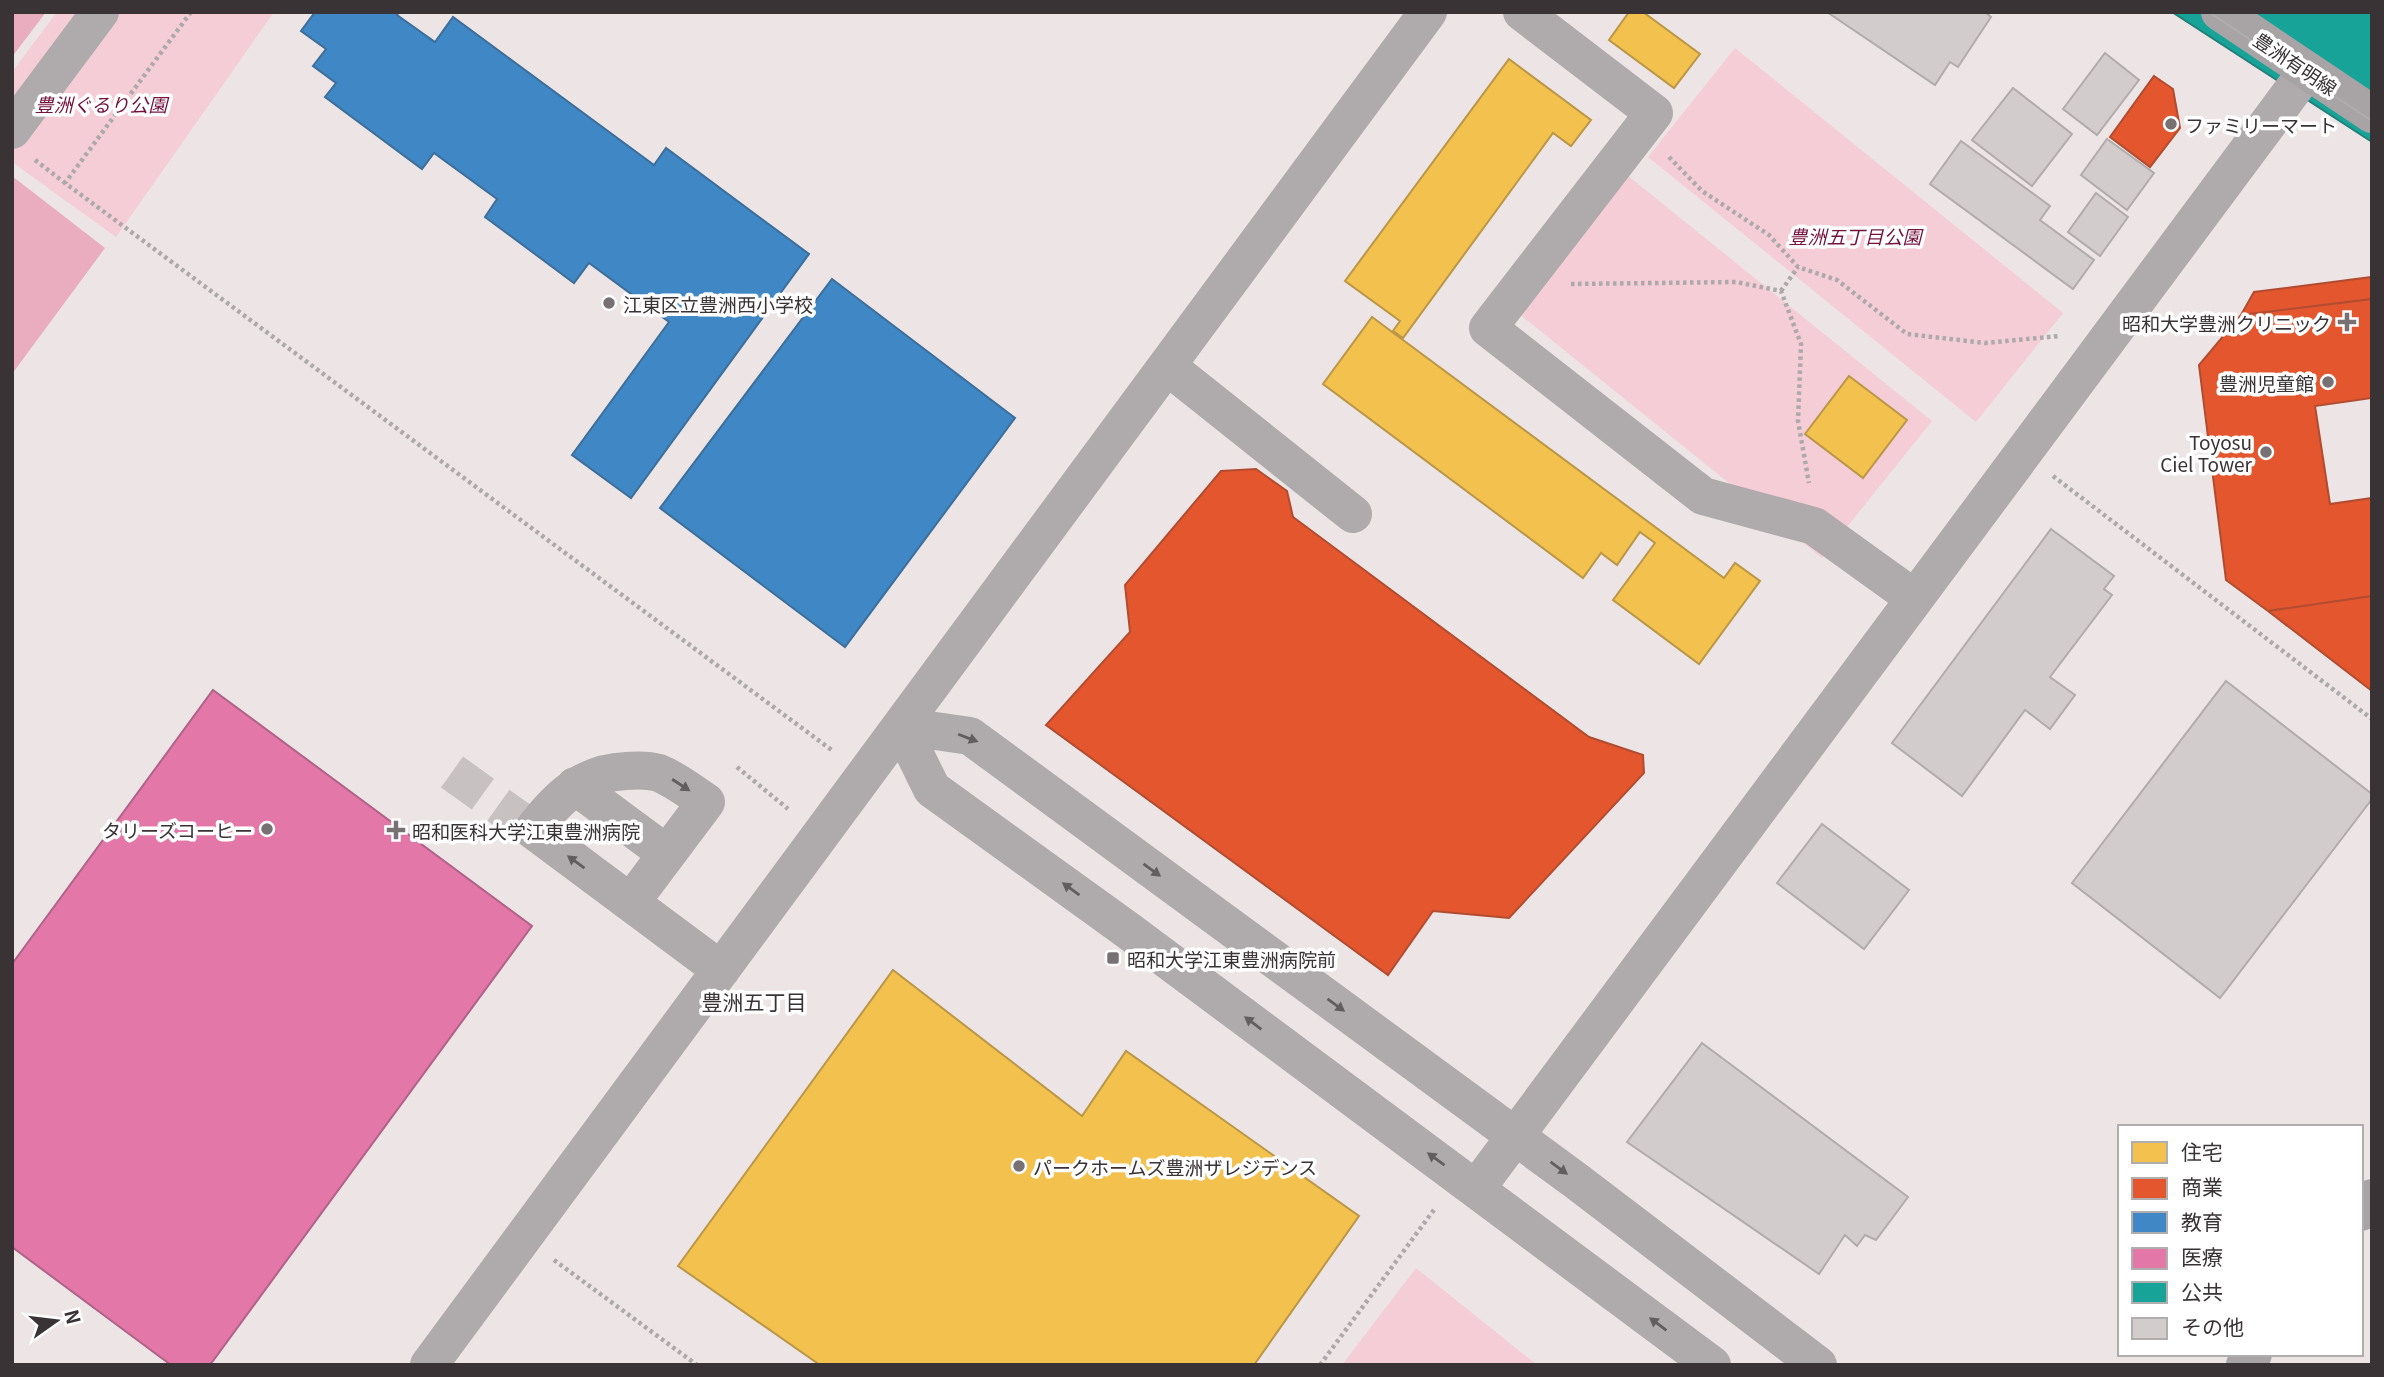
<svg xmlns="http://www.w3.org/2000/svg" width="2384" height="1377" font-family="Georgia,'Noto Sans JP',serif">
	<rect width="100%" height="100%" fill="#ece4e5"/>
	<path fill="#f4cdd7" d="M 57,12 L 274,12 L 116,237 L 12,162 L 12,72 Z
		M 1735,48 L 2063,313 L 1976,422 L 1648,157 Z
		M 1627,175 L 1932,421 L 1822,558 L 1518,313 Z
		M 1416,1268 L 1537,1365 L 1342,1365 Z"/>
	<path fill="#e9adbf" d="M 12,12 L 46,12 L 12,57 Z
		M 12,176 L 105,248 L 12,374 Z"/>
	<path fill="#f2c14e" stroke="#ba9646" stroke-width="2" d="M 1629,12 L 1643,12 L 1700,54 L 1674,88 L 1609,40 Z
		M 1509,59 L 1591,120 L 1571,146 L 1553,133 L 1403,338 L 1393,331 L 1400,321 L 1345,281 Z
		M 1372,317 L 1724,578 L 1735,563 L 1760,581 L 1699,664 L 1613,600 L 1655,543 L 1640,532 L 1617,565 L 1601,553 L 1583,578 L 1323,384 Z
		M 1849,376 L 1907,420 L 1863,478 L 1805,434 Z
		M 893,970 L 1082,1116 L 1126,1051 L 1359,1216 L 1254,1365 L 820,1365 L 678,1266 Z"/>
	<path fill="#e4572e" stroke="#b14c30" stroke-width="2" d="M 2154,76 L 2173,89 L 2180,128 L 2150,167 L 2110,137 Z
		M 2372,277 L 2372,299 L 2241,315 L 2254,292 Z
		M 2372,299 L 2372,398 L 2315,406 L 2330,504 L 2372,498 L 2372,596 L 2268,611 L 2226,580 L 2199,365 L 2241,315 Z
		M 1256,469 L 1287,491 L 1293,517 L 1589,737 L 1643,755 L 1644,773 L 1509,918 L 1433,911 L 1388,975 L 1046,725 L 1130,632 L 1125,585 L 1221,471 Z
		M 2372,596 L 2372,691 L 2268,611 Z"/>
	<path fill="#3f88c5" stroke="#3d6e9a" stroke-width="2" d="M 315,12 L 399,12 L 397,15 L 435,42 L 453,17 L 654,165 L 666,148 L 809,254 L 631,498 L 572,455 L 669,322 L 589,263 L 574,283 L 485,217 L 497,199 L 434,153 L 422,169 L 325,97 L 336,83 L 313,66 L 326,49 L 301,31 Z
		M 832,279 L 1015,418 L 845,647 L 660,508 Z"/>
	<path fill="#e377a8" stroke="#b06386" stroke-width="2" d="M 213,690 L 532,926 L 210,1365 L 171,1365 L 12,1247 L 12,964 Z"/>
	<path fill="#17a398" stroke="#21817a" stroke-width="2" d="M 2172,12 L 2372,12 L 2372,142 Z"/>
	<path fill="#d2cccd" stroke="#b2abac" stroke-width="2" d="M 1827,12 L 1985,12 L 1991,17 L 1958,67 L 1950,62 L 1935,85 Z
		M 2105,53 L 2139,80 L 2097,135 L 2063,109 Z
		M 2013,88 L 2072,134 L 2032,186 L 1972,140 Z
		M 2107,139 L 2154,173 L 2127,210 L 2081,175 Z
		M 1961,141 L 2050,206 L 2040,220 L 2094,260 L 2073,289 L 1930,184 Z
		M 2096,193 L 2128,217 L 2100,256 L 2068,232 Z
		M 2051,529 L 2114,576 L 2104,589 L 2112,595 L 2050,677 L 2075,695 L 2050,729 L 2025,710 L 1962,796 L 1892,743 Z
		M 2226,681 L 2372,794 L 2372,799 L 2220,998 L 2072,883 Z
		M 1822,824 L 1909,890 L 1864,949 L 1777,883 Z
		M 1702,1043 L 1908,1197 L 1876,1240 L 1865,1235 L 1857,1246 L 1845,1235 L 1819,1274 L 1627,1142 Z"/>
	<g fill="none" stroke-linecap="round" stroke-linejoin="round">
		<path stroke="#c8c1c2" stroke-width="38" stroke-dasharray="38 19" stroke-linecap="butt" d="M 452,772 L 533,830"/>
		<path stroke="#ada9aa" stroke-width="4.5" stroke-dasharray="3.5 3.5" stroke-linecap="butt" d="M 191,12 L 65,183 L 833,751
			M 1669,157 L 1702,191 L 1769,235 L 1798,267 L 1837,280 L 1907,334 L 1985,343 L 2059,336
			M 35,160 L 65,183
			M 1571,284 L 1736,282 L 1781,291 L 1801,344 L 1798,421 L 1809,483
			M 1781,291 L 1798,267
			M 2053,476 L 2372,719
			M 737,767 L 788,809
			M 554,1260 L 697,1365
			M 1320,1365 L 1436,1207"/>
		<path stroke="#afaaab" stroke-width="38" d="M 1522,12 L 1654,113 L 1488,328 L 1703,496 L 1814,526 L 1914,598
			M 12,130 L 100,12
			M 1167,366 L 1353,514
			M 901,726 L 970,736 L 1575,1180 L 1818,1365
			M 901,726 L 932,789 L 1126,929 L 1712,1365
			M 575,786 L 667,854
			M 631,902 L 706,802 C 691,792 676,780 659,773 C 649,770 637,770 626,771 C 583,773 558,797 533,830 L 721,970
			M 1476,1189 L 2307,71
			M 429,1365 L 1428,12"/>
		<path stroke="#a8a3a4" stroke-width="38" d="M 2220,12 L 2372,114
			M 2361,1212 L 2372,1198
			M 2245,1365 L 2253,1354"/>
		<path stroke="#b0adae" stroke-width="2" d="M 2209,12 L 2372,121"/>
	</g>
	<defs><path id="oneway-solid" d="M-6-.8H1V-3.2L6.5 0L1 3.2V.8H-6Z" transform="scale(1.75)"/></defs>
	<g fill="#625d5e">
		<use href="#oneway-solid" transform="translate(968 738) rotate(21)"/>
		<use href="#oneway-solid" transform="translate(681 785) rotate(33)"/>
		<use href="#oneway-solid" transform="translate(576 862) rotate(-144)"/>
		<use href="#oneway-solid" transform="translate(1152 870) rotate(36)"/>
		<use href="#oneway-solid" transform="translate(1071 889) rotate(-144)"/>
		<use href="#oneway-solid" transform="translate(1336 1005) rotate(36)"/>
		<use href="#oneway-solid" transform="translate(1253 1023) rotate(-143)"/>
		<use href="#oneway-solid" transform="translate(1436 1159) rotate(-144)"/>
		<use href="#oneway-solid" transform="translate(1559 1168) rotate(36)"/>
		<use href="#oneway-solid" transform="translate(1658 1324) rotate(-143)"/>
	</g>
	<g fill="#787173" stroke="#fff" stroke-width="2.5">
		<circle cx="2171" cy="124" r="7"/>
		<circle cx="609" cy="303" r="7"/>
		<path d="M2343.5 311.5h7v7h7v7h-7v7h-7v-7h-7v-7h7z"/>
		<circle cx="2328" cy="382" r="7"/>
		<circle cx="2266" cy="452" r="7"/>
		<circle cx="267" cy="829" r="7"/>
		<path d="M392.5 819.5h7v7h7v7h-7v7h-7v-7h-7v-7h7z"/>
		<rect x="1106" y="951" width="14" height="14" rx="3.5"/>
		<circle cx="1019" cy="1166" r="7"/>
	</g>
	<g text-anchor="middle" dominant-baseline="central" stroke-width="7" stroke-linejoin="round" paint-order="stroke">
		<g font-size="19" fill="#393335" stroke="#fff">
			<text transform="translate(2296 63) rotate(34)">豊洲有明線</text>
		</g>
		<g font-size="19" font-style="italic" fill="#73133d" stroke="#fff">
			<text x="101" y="103">豊洲ぐるり公園</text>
			<text x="1855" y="235">豊洲五丁目公園</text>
		</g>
		<g font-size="19" fill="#393335" stroke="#fff" text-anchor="start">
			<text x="2185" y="124">ファミリーマート</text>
			<text x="623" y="303">江東区立豊洲西小学校</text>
			<text x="2331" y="322" text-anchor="end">昭和大学豊洲クリニック</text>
			<text x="2314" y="382" text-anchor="end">豊洲児童館</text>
			<text x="2252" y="441" text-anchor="end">Toyosu<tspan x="2252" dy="22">Ciel Tower</tspan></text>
			<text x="253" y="829" text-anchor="end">タリーズコーヒー</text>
			<text x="412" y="830">昭和医科大学江東豊洲病院</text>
			<text x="1127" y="958">昭和大学江東豊洲病院前</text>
			<text x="1033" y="1166">パークホームズ豊洲ザレジデンス</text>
		</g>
		<g font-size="21" fill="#393335" stroke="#fff">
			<text x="754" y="1001">豊洲五丁目</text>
		</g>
	</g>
	<rect width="2384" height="1377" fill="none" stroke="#393335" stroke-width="28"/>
	<rect x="2118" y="1125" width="245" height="231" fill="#ffffff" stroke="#b0adae" stroke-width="2"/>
	<rect x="2132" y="1142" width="35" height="21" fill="#f2c14e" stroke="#b0adae" stroke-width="2"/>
	<text x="2181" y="1160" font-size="21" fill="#393335">住宅</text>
	<rect x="2132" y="1178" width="35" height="21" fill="#e4572e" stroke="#b0adae" stroke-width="2"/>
	<text x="2181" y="1195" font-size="21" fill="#393335">商業</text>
	<rect x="2132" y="1212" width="35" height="21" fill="#3f88c5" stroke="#b0adae" stroke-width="2"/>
	<text x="2181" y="1230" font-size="21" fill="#393335">教育</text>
	<rect x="2132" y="1248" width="35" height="21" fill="#e377a8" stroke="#b0adae" stroke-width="2"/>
	<text x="2181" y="1265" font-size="21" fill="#393335">医療</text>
	<rect x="2132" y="1282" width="35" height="21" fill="#17a398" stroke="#b0adae" stroke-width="2"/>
	<text x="2181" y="1300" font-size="21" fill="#393335">公共</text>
	<rect x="2132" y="1318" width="35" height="21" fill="#d2cccd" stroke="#b0adae" stroke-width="2"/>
	<text x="2181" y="1335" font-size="21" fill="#393335">その他</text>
	<g transform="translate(56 1321) rotate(76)" stroke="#ffffff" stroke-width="5" paint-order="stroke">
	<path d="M0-5L12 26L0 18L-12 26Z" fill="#393335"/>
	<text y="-10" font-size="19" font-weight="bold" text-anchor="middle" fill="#393335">N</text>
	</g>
</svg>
